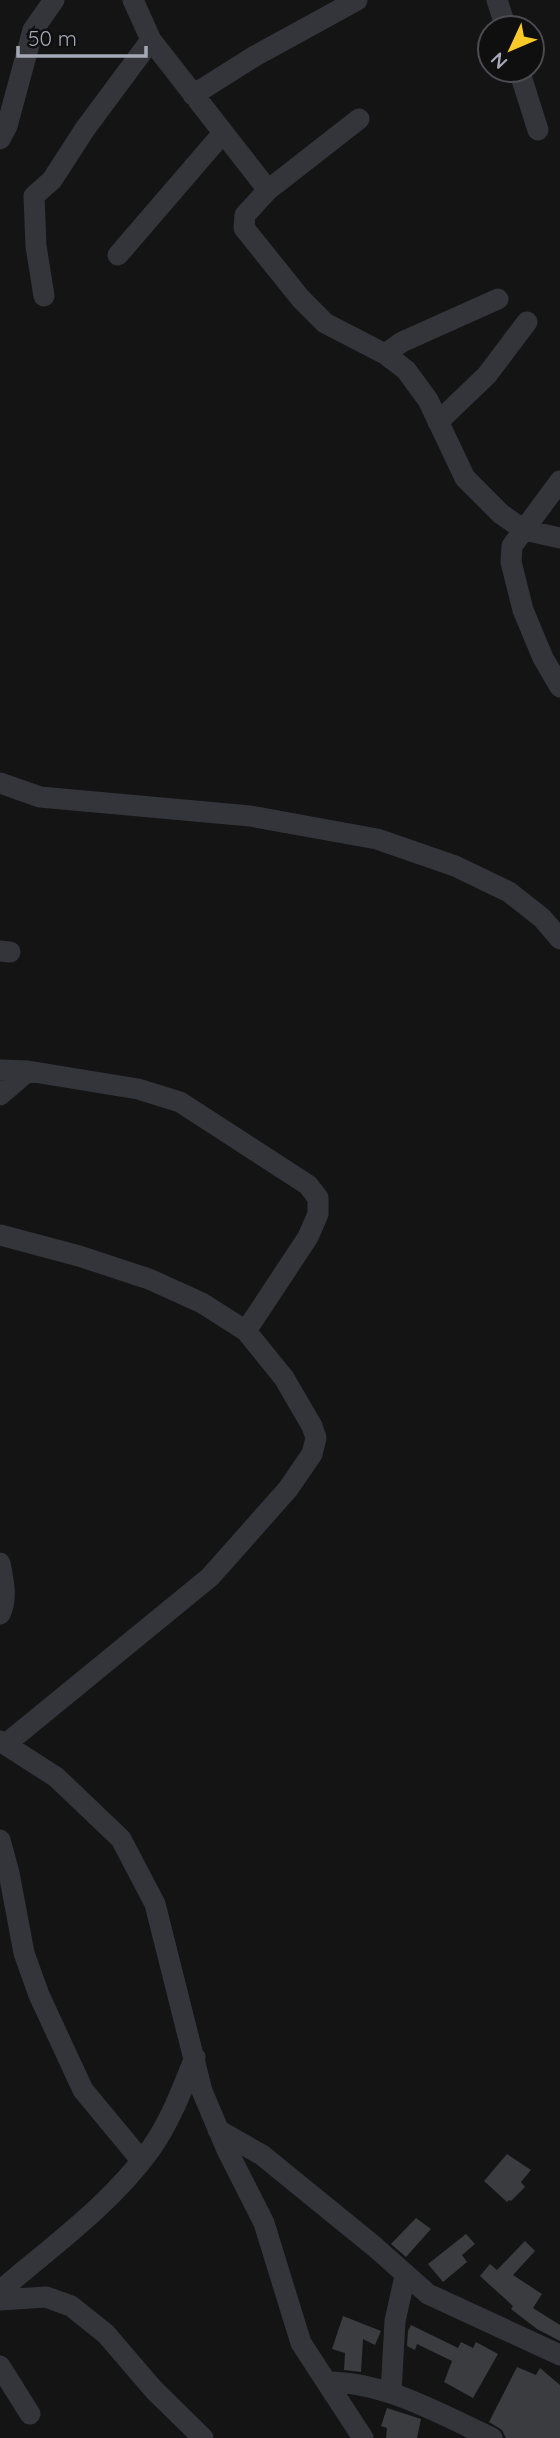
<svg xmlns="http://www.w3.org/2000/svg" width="560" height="2438" font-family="Quicksand,sans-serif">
	<rect width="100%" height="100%" fill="#141415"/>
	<path fill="#3b3c40" d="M 507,2154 L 531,2170 L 521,2182 L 525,2187 L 511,2201 L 509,2200 L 507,2202 L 484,2181 Z
		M 416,2218 L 431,2229 L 406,2257 L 391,2244 Z
		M 466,2234 L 475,2244 L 462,2255 L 467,2262 L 443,2282 L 428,2264 Z
		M 525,2241 L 535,2251 L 513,2275 L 542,2294 L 533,2308 L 560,2325 L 560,2341 L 537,2329 L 511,2309 L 513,2306 L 480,2276 L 490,2264 L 497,2270 Z
		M 343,2316 L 381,2331 L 375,2345 L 363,2339 L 361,2372 L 344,2370 L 345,2353 L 332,2349 Z
		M 411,2325 L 458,2348 L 461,2342 L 473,2348 L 476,2342 L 498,2354 L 473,2398 L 444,2382 L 452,2361 L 417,2344 L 415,2350 L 407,2346 L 408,2331 Z
		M 517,2367 L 536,2375 L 540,2368 L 560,2385 L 560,2438 L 506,2438 L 502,2430 L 489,2422 Z
		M 387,2408 L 421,2419 L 417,2438 L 386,2438 L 387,2428 L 381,2426 Z"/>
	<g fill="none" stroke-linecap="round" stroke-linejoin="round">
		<path stroke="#34353b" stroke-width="21" d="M 133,0 L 151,40 L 268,190 L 245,215 L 244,228 L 301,299 L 325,323 L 385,354 L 406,370 L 428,400 L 465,478 L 501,514 L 524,530 L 560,538
			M 497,0 L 506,28
			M 519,70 L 538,130
			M 193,95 L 255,56 L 357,0
			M 0,139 L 7,126 L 33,30 L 54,0
			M 268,190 L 359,119
			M 118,255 L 223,133
			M 44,296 L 36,246 L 34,196 L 52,180 L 85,129 L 151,40
			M 385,354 L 402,342 L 498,299
			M 438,422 L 487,375 L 527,322
			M 560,481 L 512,546 L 511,562 L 523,610 L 543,658 L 560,687
			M 0,783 L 40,797 L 250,816 L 377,839 L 455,866 L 509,892 L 542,918 L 560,939
			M 0,951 L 10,952
			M 0,1070 L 28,1071 L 138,1089 L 180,1102 L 308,1185 L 318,1198 L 318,1214 L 308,1237 L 246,1331
			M 0,1095 L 28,1071
			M 0,1235 L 79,1256 L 149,1279 L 202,1303 L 246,1331 L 284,1378 L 312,1426 L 316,1438 L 312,1454 L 288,1489 L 210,1577 L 6,1744
			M 0,1563 C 3,1580 8,1598 0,1614
			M 0,1741 L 56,1777 L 121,1839 L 155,1904 L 202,2091 L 227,2150 L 264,2223 L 301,2343 L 363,2438
			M 0,1840 L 9,1873 L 24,1953 L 39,1995 L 83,2090 L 141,2160
			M 218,2130 L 262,2155 L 375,2247 L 428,2294 L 560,2355
			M 0,2291 C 51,2247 110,2205 150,2150 C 170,2122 182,2090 195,2057
			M 0,2300 L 46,2297 L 71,2306 L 106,2334 L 154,2390 L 203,2438
			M 0,2366 L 30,2414
			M 327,2382 C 386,2382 440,2414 492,2438
			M 391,2393 L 395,2321 L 405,2276"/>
	</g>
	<g transform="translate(511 49) rotate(226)"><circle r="33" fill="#0f0f10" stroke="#4b4c52" stroke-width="2"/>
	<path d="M0-5L12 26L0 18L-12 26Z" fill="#f9ca28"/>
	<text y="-10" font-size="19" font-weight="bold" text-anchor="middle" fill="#a5a8b6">N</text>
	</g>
	<path d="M18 46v10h128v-10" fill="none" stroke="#a5a8b6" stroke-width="3.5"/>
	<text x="28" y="46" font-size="21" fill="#a5a8b6" stroke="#0f0f10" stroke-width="5" paint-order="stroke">50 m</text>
</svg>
